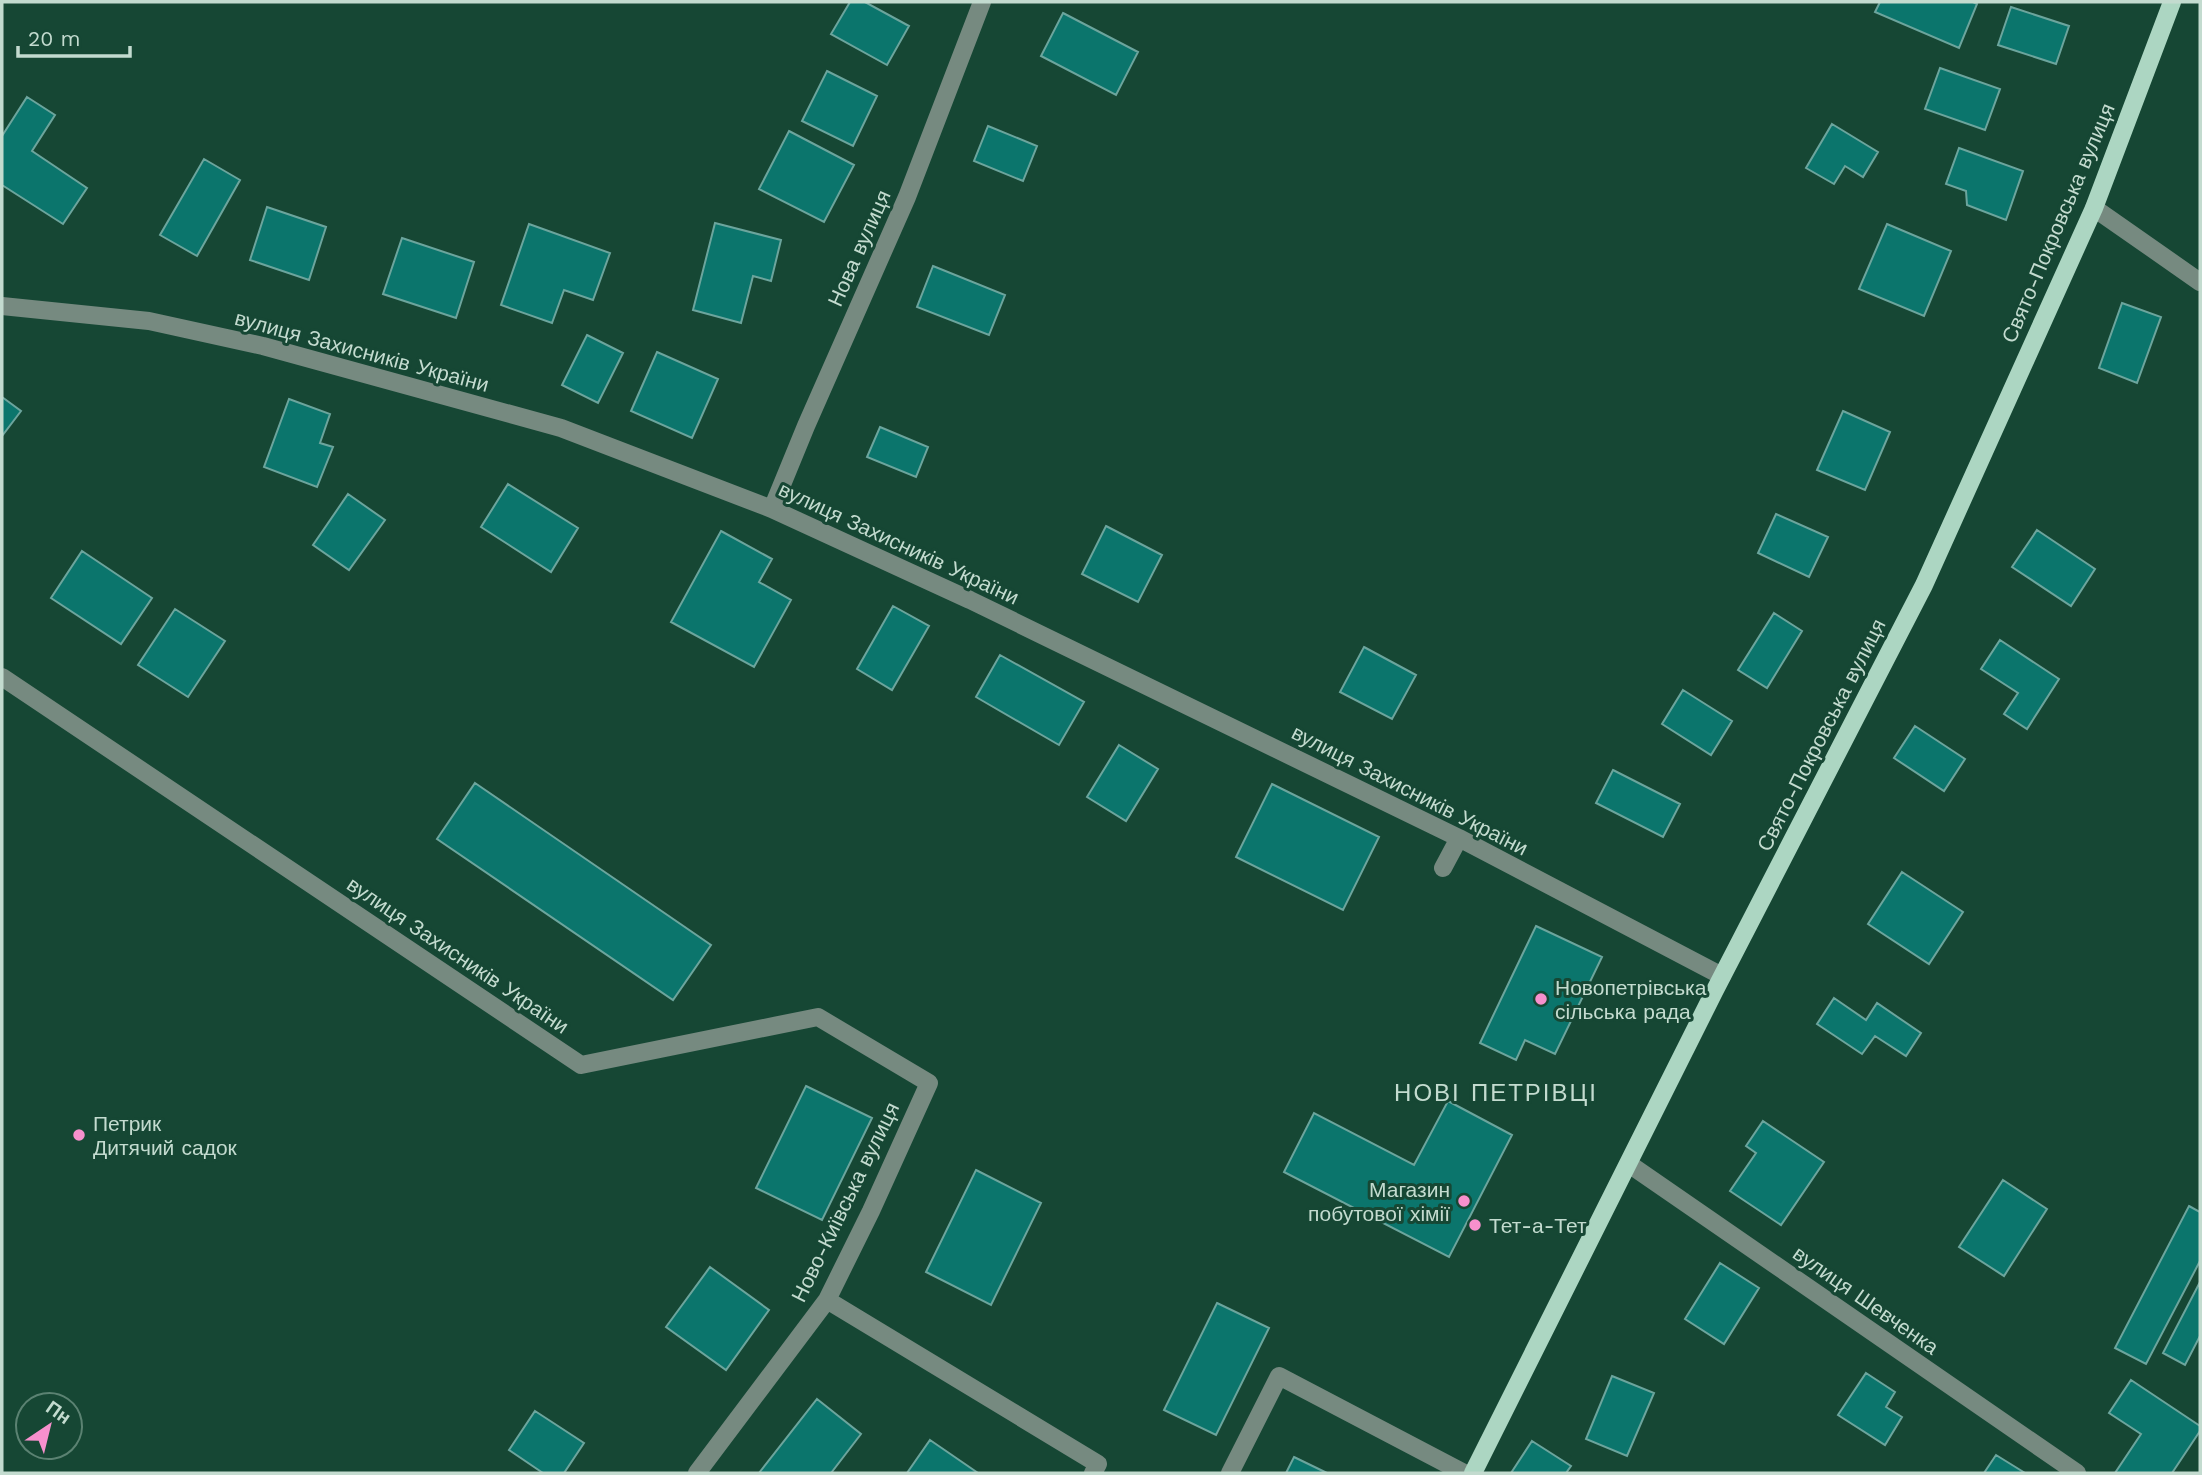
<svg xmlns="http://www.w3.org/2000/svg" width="2202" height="1475" font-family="'Work Sans',sans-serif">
	<rect width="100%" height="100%" fill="#164734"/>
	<path fill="#0b756c" stroke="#6ca59d" stroke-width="2" d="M 850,2 L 865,2 L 909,26 L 887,65 L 831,34 Z
		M 1880,2 L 1973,2 L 1977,4 L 1959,48 L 1875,12 Z
		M 2011,7 L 2069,26 L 2056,64 L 1998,45 Z
		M 1063,13 L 1138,52 L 1116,95 L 1041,56 Z
		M 1940,68 L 2000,89 L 1985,130 L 1925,109 Z
		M 827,71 L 877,96 L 853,146 L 802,121 Z
		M 27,97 L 55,115 L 32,151 L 87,188 L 63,224 L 2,185 L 2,136 Z
		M 1832,124 L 1878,152 L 1863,177 L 1845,166 L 1834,184 L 1806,168 Z
		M 988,126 L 1037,146 L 1023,181 L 974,161 Z
		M 789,131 L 854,165 L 824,222 L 759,189 Z
		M 1959,148 L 2023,171 L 2006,220 L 1967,205 L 1966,191 L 1946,184 Z
		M 204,159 L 240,180 L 197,256 L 160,235 Z
		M 267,207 L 326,227 L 309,280 L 250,260 Z
		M 715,223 L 781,240 L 771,281 L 753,276 L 741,323 L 693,310 Z
		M 529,224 L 610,253 L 593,300 L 564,290 L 552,323 L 501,305 Z
		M 1887,224 L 1951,251 L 1924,316 L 1859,289 Z
		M 402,238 L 474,262 L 456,318 L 383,294 Z
		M 933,266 L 1005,295 L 989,335 L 917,307 Z
		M 2122,303 L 2161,317 L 2137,383 L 2099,368 Z
		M 587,335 L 623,353 L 598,403 L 562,385 Z
		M 657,352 L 718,379 L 692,438 L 631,411 Z
		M 2,397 L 21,411 L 2,436 Z
		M 289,399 L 330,414 L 320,443 L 333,447 L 317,487 L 264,467 Z
		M 1843,411 L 1890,432 L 1865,490 L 1817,470 Z
		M 880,427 L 928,447 L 916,477 L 867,457 Z
		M 508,484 L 578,528 L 551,572 L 481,527 Z
		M 348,494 L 385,520 L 349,570 L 313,545 Z
		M 1776,514 L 1828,537 L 1809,577 L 1758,553 Z
		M 1106,526 L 1162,555 L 1138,602 L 1082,574 Z
		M 2037,530 L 2095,569 L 2071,606 L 2012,567 Z
		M 721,531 L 772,559 L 759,582 L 791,600 L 754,667 L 671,622 Z
		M 82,551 L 152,598 L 121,644 L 51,598 Z
		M 893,606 L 929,626 L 892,690 L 857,669 Z
		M 175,609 L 225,641 L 188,697 L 138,665 Z
		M 1774,613 L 1802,631 L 1767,688 L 1738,670 Z
		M 2000,640 L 2059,679 L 2027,729 L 2004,714 L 2018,693 L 1981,669 Z
		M 1364,647 L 1416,675 L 1392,719 L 1340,692 Z
		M 1000,655 L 1084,702 L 1059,745 L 976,697 Z
		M 1683,690 L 1732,721 L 1711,755 L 1662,724 Z
		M 1915,726 L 1965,759 L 1944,791 L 1894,758 Z
		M 1119,745 L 1158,769 L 1126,821 L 1087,797 Z
		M 1613,770 L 1680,804 L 1663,837 L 1596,803 Z
		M 475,783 L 711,945 L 673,1000 L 437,839 Z
		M 1272,784 L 1379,837 L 1343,910 L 1236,857 Z
		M 1902,872 L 1963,912 L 1929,964 L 1868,924 Z
		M 1536,926 L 1602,957 L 1555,1054 L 1525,1040 L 1516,1060 L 1480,1043 Z
		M 1834,998 L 1866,1020 L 1877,1003 L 1921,1033 L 1906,1056 L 1875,1036 L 1862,1054 L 1817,1024 Z
		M 806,1086 L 872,1118 L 822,1220 L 756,1188 Z
		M 1448,1101 L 1512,1135 L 1449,1257 L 1284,1172 L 1314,1113 L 1414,1165 Z
		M 1763,1121 L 1824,1162 L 1781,1225 L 1730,1191 L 1756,1153 L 1746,1146 Z
		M 976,1170 L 1041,1203 L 991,1305 L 926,1272 Z
		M 2003,1180 L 2047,1209 L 2004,1276 L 1959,1247 Z
		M 2189,1206 L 2200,1212 L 2200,1261 L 2146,1364 L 2115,1348 Z
		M 1720,1263 L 1759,1288 L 1724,1344 L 1685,1319 Z
		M 710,1267 L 769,1310 L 726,1370 L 666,1327 Z
		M 2200,1282 L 2200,1336 L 2185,1365 L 2163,1353 Z
		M 1217,1303 L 1269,1328 L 1216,1435 L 1164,1410 Z
		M 1866,1373 L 1895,1392 L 1886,1407 L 1902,1417 L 1885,1445 L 1838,1415 Z
		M 1612,1376 L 1654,1393 L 1627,1456 L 1586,1439 Z
		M 2131,1380 L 2200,1426 L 2200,1431 L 2172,1473 L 2115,1473 L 2141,1434 L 2109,1413 Z
		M 817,1399 L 861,1434 L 831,1473 L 759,1473 Z
		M 535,1411 L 584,1443 L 564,1473 L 543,1473 L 509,1450 Z
		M 930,1440 L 978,1473 L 907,1473 Z
		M 1532,1441 L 1571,1466 L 1566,1473 L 1511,1473 Z
		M 1996,1455 L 2025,1473 L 1984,1473 Z
		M 1294,1457 L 1327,1473 L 1286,1473 Z"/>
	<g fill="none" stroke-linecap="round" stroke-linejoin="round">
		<path stroke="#768a80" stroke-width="18" d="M 2094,208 L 2200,282
			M 2,306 L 149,321 L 263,346 L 561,428 L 772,509 L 970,600 L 1459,838 L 1722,976
			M 772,509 L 806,426 L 907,197 L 982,2
			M 2,677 L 581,1065 L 818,1017 L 929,1083 L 871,1211 L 827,1300 L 697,1473
			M 1443,868 L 1459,838
			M 1629,1164 L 2077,1473
			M 827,1300 L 1098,1464 L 1093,1473
			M 1230,1473 L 1279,1376 L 1464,1473"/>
		<path stroke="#acd6c2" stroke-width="18" d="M 1473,1473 L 1714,992 L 1924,585 L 2094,208 L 2172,2"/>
	</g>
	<g fill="#f790cd" stroke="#164734" stroke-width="2.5">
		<circle cx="1541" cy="999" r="7"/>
		<circle cx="79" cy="1135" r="7"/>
		<circle cx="1464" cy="1201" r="7"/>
		<circle cx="1475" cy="1225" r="7"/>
	</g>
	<g text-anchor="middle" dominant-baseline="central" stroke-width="6" stroke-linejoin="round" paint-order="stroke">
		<g font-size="21" fill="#c3dbcf" stroke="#164734">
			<text transform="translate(2058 223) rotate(-67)">Свято-Покровська вулиця</text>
			<text transform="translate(859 248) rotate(-66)">Нова вулиця</text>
			<text transform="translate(362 351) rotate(15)">вулиця Захисників України</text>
			<text transform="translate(899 543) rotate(25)">вулиця Захисників України</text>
			<text transform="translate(1821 735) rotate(-63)">Свято-Покровська вулиця</text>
			<text transform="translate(1410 790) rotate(27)">вулиця Захисників України</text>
			<text transform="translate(458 955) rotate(34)">вулиця Захисників України</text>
			<text transform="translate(845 1202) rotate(-64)">Ново-Київська вулиця</text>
			<text transform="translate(1866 1300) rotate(35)">вулиця Шевченка</text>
		</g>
		<g font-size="21" fill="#c3dbcf" stroke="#164734" text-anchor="start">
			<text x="1555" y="987">Новопетрівська<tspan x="1555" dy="24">сільська рада</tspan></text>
			<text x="93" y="1123">Петрик<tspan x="93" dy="24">Дитячий садок</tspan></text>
			<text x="1450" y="1189" text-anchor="end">Магазин<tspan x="1450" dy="24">побутової хімії</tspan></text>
			<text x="1489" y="1225">Тет-а-Тет</text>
		</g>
		<g font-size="24" letter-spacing="2" fill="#c3dbcf" stroke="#164734">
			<text x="1496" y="1093">НОВІ ПЕТРІВЦІ</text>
		</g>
	</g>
	<rect width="2202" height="1475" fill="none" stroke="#c3dbcf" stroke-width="7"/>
	<g transform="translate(49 1426) rotate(35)"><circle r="33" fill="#164734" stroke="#5b8272" stroke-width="2"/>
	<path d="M0-5L12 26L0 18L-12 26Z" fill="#f790cd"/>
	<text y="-10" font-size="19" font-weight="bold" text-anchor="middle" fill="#c3dbcf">Пн</text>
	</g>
	<path d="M18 46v10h112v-10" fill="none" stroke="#c3dbcf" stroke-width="3.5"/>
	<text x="28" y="46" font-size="21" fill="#c3dbcf" stroke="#164734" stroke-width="5" paint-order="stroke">20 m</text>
</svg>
